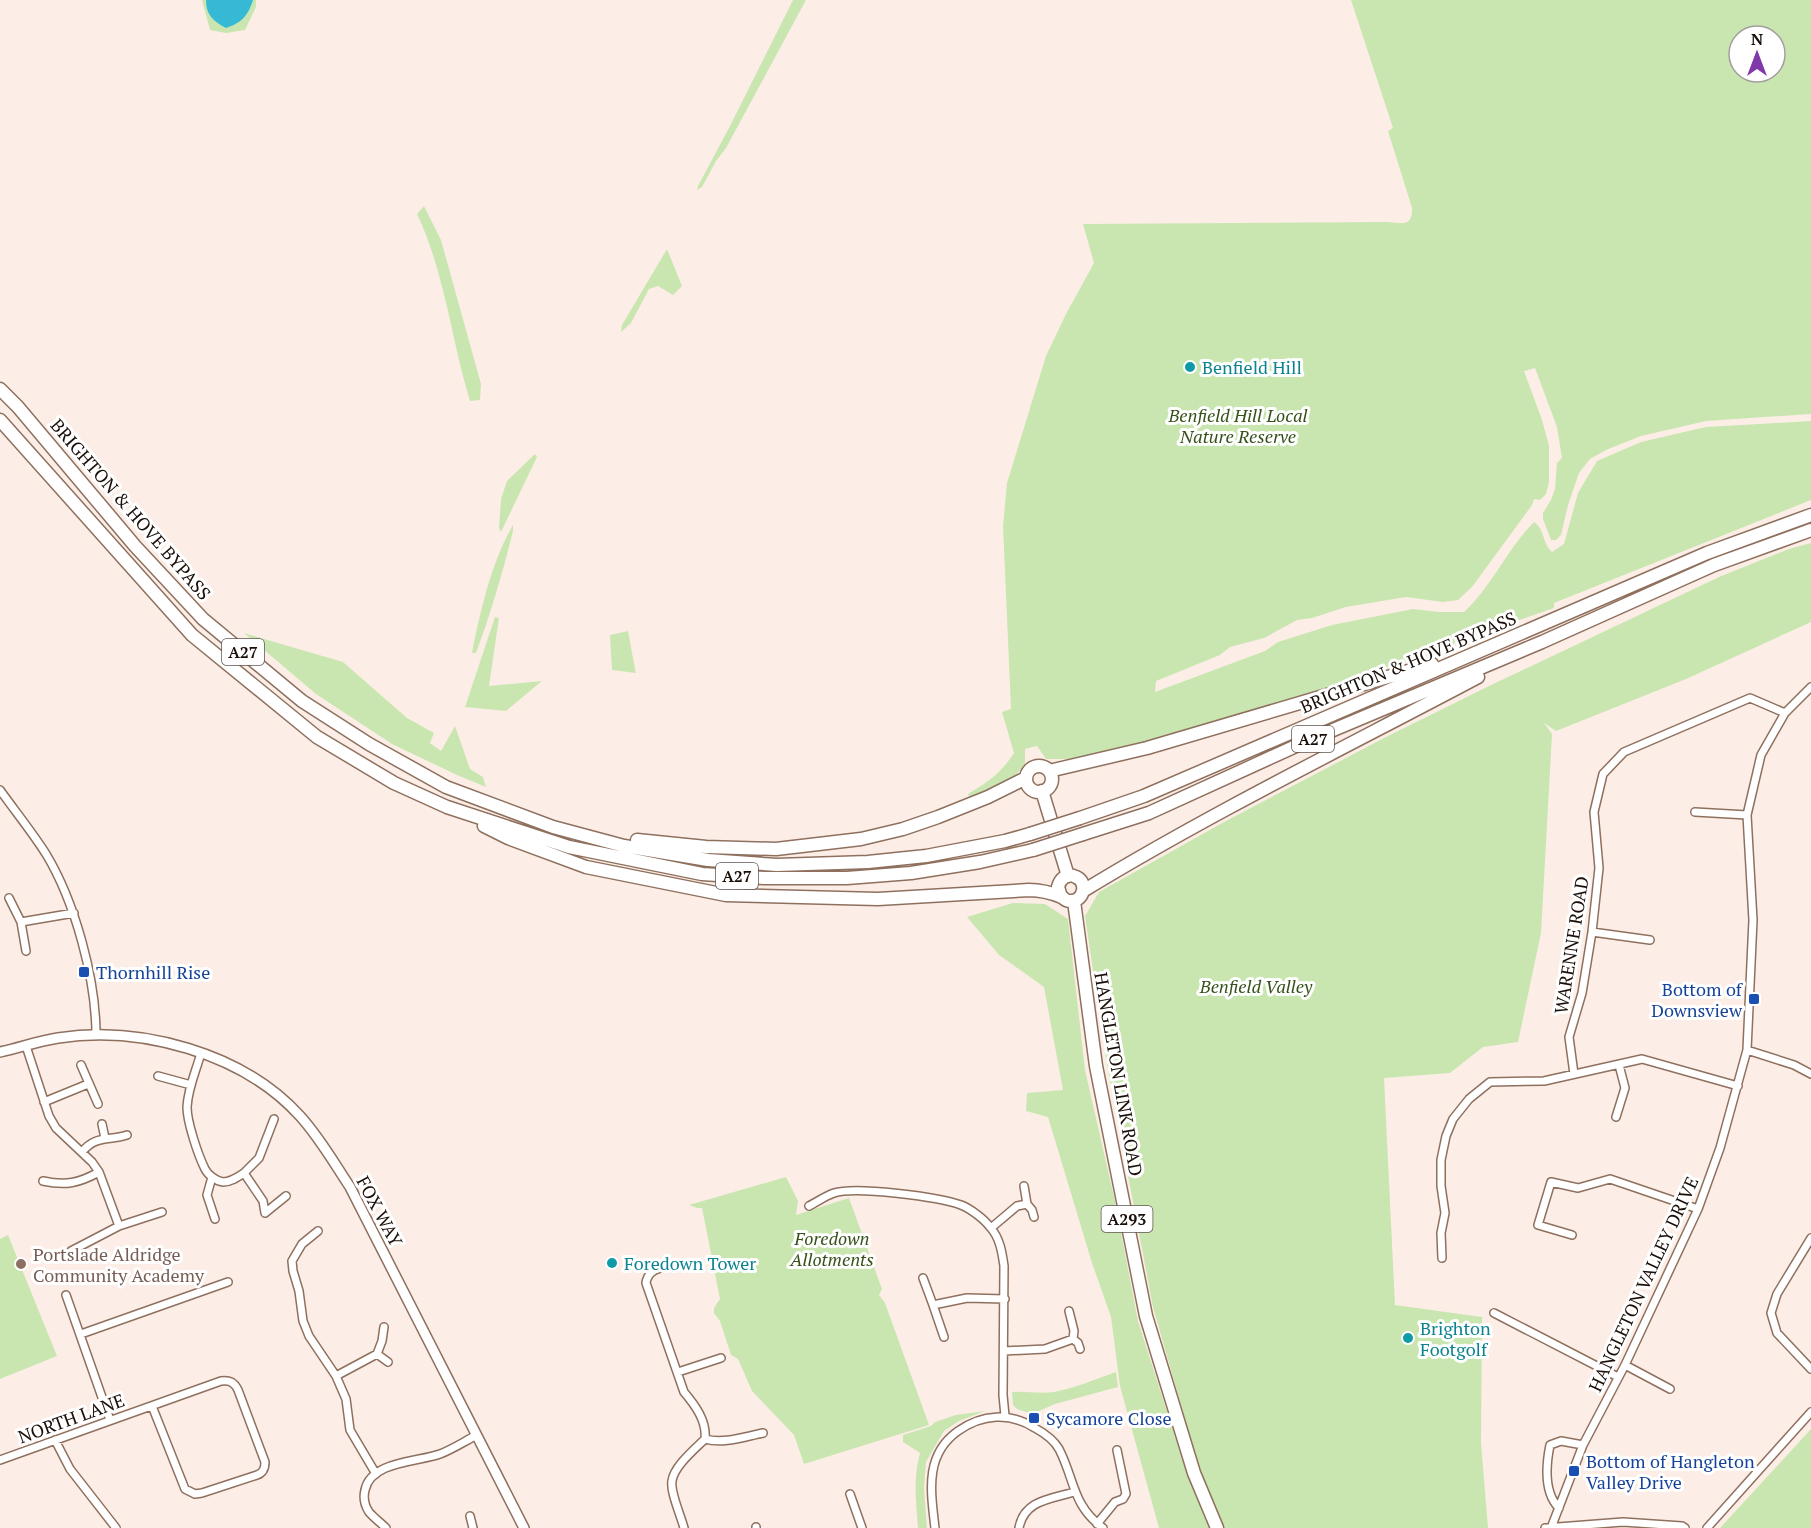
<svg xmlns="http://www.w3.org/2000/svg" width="1811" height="1528" font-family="'PT Serif',serif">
	<rect width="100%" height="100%" fill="#fceee6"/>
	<path fill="#c9e6b1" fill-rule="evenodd" d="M 202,0 L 256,0 L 256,7 L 245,30 L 226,33 L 210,30 Z
		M 793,0 L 806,0 L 726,148 L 716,161 L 702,187 L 697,190 L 698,186 L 729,128 Z
		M 1351,0 L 1811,0 L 1811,414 L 1706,421 L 1641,436 L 1606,450 L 1590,459 L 1579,473 L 1568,505 L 1561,535 L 1556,540 L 1551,540 L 1543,519 L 1543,513 L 1551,500 L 1555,489 L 1557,463 L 1562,458 L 1557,427 L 1535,368 L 1524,371 L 1542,420 L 1549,446 L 1549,482 L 1546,494 L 1540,500 L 1534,499 L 1532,505 L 1472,587 L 1458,600 L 1443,602 L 1406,597 L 1346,607 L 1312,618 L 1297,620 L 1264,638 L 1230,647 L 1220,655 L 1156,681 L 1155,692 L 1265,651 L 1278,642 L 1332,625 L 1413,609 L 1439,612 L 1464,612 C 1492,586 1507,549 1534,522 C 1545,529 1542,543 1552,552 L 1564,544 L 1578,493 L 1597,461 L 1641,442 L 1706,427 L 1811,421 L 1811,500 L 1554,603 L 1554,608 L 1389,666 L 1337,688 L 1181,734 L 1069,759 L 1046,759 L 1037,746 L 1025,749 L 1025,764 L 1012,780 L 971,801 L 968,794 C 988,782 1001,773 1014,753 L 1002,712 L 1011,709 L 1003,526 L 1007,483 L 1046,356 L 1066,314 L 1094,263 L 1083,224 L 1387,222 C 1401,223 1413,227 1412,208 L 1388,131 L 1393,128 ZM 1739,36 L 1775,36 L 1775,72 L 1739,72 Z
		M 424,206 L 441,240 L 481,384 L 480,400 L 470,401 C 451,339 445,273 417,214 Z
		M 667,249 L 682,286 L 673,295 L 658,286 L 649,289 L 631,323 L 621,332 L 622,325 Z
		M 535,454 L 537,457 L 501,532 L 499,528 L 501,499 L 507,481 Z
		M 513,525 L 513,531 C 503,572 491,613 476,653 L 472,653 C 480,612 492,560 513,525 Z
		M 1811,543 L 1811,622 L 1686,679 L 1556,731 L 1544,723 L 1552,734 L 1541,933 L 1518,1042 L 1483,1047 L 1450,1073 L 1384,1078 L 1395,1305 L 1482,1317 L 1481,1443 L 1488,1528 L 1224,1528 L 1198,1465 L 1153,1307 L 1107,1065 L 1085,916 L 1099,892 L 1224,822 L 1386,737 L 1489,686 L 1719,577 L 1789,549 Z
		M 495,617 L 499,618 L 489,686 L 542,681 L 506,711 L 465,707 Z
		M 628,631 L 635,669 L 636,673 L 612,670 L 610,635 Z
		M 244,633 L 343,662 L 407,718 L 434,733 L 430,743 L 441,751 L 455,726 L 470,769 L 483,777 L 486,787 L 457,775 L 392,744 L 316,694 Z
		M 1013,903 L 1045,904 L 1068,919 L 1085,1070 L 1115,1201 L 1138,1321 L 1184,1465 L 1210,1528 L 1159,1528 L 1120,1386 L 1111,1317 L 1092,1263 L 1048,1117 L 1026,1111 L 1027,1093 L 1063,1090 L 1044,987 L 999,955 L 967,917 Z
		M 786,1177 L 798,1201 L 796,1215 L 849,1198 L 882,1289 L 879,1295 L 885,1303 L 929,1425 L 804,1464 L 794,1435 L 752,1391 L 738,1359 L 731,1355 L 720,1321 L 714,1313 L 714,1308 L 720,1299 L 702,1208 L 697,1208 L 689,1205 Z
		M 8,1235 L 57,1356 L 0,1379 L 0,1239 Z
		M 1116,1372 L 1118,1387 L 1055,1404 L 1032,1414 L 1017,1409 L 1013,1405 L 1012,1392 C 1026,1391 1040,1394 1054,1392 C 1075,1388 1096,1379 1116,1372 Z
		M 985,1411 L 959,1421 L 944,1431 L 926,1462 L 924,1488 L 927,1528 L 918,1528 C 916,1503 913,1477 920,1453 L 903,1442 L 903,1435 L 931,1426 L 935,1422 L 956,1415 Z
		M 1811,1429 L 1811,1528 L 1720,1528 Z"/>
	<path fill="#36b9d4" d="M 206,0 L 253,0 C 248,16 241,23 226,28 C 213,21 206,15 206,0 Z"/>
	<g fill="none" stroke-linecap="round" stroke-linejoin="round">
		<g stroke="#8f705e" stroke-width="10">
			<path id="minor" d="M 0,790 C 15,811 32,832 46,854 C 75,902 96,979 96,1035
				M 1695,812 L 1747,815
				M 9,898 L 21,922 L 26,951
				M 21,922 L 74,913
				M 1592,932 L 1650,940
				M 26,1046 L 49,1116 L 56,1128 L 92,1162 L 99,1172 L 119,1226
				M 1747,1050 L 1794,1065 L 1811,1074
				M 201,1053 C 196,1071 188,1088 187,1107 C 187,1122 198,1155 205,1169 C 208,1175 216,1181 223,1182 C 231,1182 238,1177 244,1173 L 263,1201 L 265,1213 L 286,1196
				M 81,1065 L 98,1104
				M 1574,1074 L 1569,1037 L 1582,993 L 1592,932 L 1599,868 L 1594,812 L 1603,774 L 1624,752 L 1750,698 L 1785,713
				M 158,1076 L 191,1085
				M 44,1102 L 88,1084
				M 1616,1117 L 1625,1088 L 1619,1065
				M 102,1124 L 105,1138
				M 82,1152 C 96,1135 108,1141 127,1135
				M 244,1173 L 259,1158 L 274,1119
				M 212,1177 L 207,1195 L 215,1219
				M 43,1181 C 66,1186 79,1183 99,1172
				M 1024,1186 L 1027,1204
				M 809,1206 C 817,1202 825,1196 834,1193 C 856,1186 939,1197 961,1205 C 971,1209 984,1219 990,1227 C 1000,1238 1002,1252 1004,1266 L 1003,1395 L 1005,1416
				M 991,1228 L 1017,1206 L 1027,1204 L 1032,1210 L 1034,1217
				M 318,1231 L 302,1244 L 292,1261 L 293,1271 L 299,1291 L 303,1321 L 309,1336 L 336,1376 L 346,1399 L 350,1430 L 376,1474
				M 1572,1235 L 1538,1225 L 1551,1182 L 1578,1188 L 1610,1179 L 1698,1209
				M 1811,1238 L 1777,1294 L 1771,1313 L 1777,1333 L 1811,1369
				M 71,1251 L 119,1226 L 162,1212
				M 1442,1258 L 1441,1233 L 1445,1213 L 1441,1186 L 1441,1160 L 1446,1136 L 1453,1119 L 1469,1099 L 1490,1082 L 1544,1081 L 1642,1059 L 1738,1086
				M 673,1264 C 661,1268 648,1269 646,1283 L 684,1392 C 695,1405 707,1421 705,1439
				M 923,1278 L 933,1305
				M 66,1295 L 110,1420
				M 1494,1313 L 1618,1377
				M 81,1334 L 228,1282
				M 944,1337 L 933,1305 L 967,1298 L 1005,1299
				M 1073,1339 L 1078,1343 L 1080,1349
				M 1004,1351 L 1045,1349 L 1073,1339 L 1074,1331 L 1069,1311
				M 377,1354 L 388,1362
				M 1625,1365 L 1670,1389
				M 678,1372 L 721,1358
				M 336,1376 L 377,1354 L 382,1341 L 384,1327
				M 55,1440 L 70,1469 L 116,1528
				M 0,1460 L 221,1381 C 230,1380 234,1382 238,1390 L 265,1462 C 265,1469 263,1473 257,1475 L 202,1493 L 195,1494 L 185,1489 L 152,1406
				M 850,1494 L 862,1528
				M 1559,1508 C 1544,1493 1546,1465 1550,1445 L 1561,1441 L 1583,1445
				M 470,1516 L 473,1528
				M 1097,1524 L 1115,1502 L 1123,1499 L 1126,1494 L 1117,1450
				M 756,1527 L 756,1528
				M 386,1528 C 381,1523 374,1518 369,1512 C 365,1506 363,1498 365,1490 C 371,1461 418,1462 440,1454 C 453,1449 465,1441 477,1435
				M 684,1528 C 681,1516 670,1492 672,1481 C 674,1466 695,1449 705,1439 C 724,1444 743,1437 763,1433
				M 935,1528 C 931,1492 924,1455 958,1431 C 982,1414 1010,1412 1035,1428 C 1044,1433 1054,1440 1059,1449 C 1075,1480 1072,1505 1103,1528
				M 1019,1528 C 1024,1500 1051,1499 1074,1492
				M 1545,1528 L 1623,1522 L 1682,1526 L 1685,1528
				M 1551,1528 L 1583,1445 L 1625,1365 L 1698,1209 L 1720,1148 L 1747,1050 L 1753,920 L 1747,815 L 1761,755 L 1785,713 L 1811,687
				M 1707,1528 L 1811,1412"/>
		</g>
		<g stroke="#8f705e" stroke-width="12">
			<path id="tertiary" d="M 0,1052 C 19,1048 38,1041 58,1038 C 140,1025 243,1053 300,1116 C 320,1138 334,1163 350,1187 L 524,1528"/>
		</g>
		<g stroke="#8f705e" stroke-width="15">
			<path id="trunk" d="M 0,389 L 18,407 L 135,546 L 203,619 L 302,701 L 369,744 L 446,787 L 553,827 L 624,846 L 708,860 L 777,865 L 868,862 L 926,856 L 1005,841 L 1030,834
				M 0,420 L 192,635 L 317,737 L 394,783 L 447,807 L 569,847 L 702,874 L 764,878 L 847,878 L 911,873 L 980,862 L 1033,850
				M1026 779a13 13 0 1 1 26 0a13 13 0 1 1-26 0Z
				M 1049,771 L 1147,748 L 1432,664
				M 1042,791 L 1068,876
				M 1080,818 L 1144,796 L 1707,553 L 1811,515
				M 484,826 L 508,838 L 586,867 L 726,895 L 878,899 L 1029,890 C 1040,890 1052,893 1062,897 C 1066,900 1065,901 1071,901 C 1084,901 1088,882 1076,877 C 1067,872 1060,879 1058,887 L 1061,897
				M 1083,834 L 1149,813 L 1307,741 L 1542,642 L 1714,565 L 1811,530
				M 637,840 L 706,847 L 776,849 L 861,839 L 903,829 L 938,817 L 988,797 L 1026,778
				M 1083,891 C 1211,813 1346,747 1478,677
				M 1074,901 L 1096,1066 L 1146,1316 L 1194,1473 L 1217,1528"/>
		</g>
		<use href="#minor" stroke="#fff" stroke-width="7"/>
		<use href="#tertiary" stroke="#fff" stroke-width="9"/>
		<use href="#trunk" stroke="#fff" stroke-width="12"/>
		<g stroke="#8f705e" stroke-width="15" stroke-linecap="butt">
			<path id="trunk-bridge" d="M 1030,834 L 1080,818
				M 1033,850 L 1083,834"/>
		</g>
		<use href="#trunk-bridge" stroke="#fff" stroke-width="12"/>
	</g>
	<g fill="#0f9aa8" stroke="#fff" stroke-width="2">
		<circle cx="1190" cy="367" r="6"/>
		<circle cx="612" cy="1263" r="6"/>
		<circle cx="1408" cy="1338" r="6"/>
	</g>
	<g fill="#1a4fb4" stroke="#fff" stroke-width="2">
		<rect x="78" y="966" width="12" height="12" rx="3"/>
		<rect x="1748" y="993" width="12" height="12" rx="3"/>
		<rect x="1028" y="1412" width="12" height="12" rx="3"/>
		<rect x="1568" y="1465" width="12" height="12" rx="3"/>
	</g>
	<circle fill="#8d6e63" stroke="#fff" stroke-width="2" cx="21" cy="1264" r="6"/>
	<g text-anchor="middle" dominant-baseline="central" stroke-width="6" stroke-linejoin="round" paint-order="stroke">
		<g fill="#fff" stroke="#5f5652" stroke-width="1.5">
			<rect x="222" y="639" width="42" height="26" rx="4.5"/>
			<rect x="1292" y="726" width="42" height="26" rx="4.5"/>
			<rect x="716" y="863" width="42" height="26" rx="4.5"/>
			<rect x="1101.5" y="1206" width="51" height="26" rx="4.5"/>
		</g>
		<g font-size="16" font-weight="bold" fill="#1a0e08">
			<text x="243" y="652">A27</text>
			<text x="1313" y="739">A27</text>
			<text x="737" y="876">A27</text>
			<text x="1127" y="1219">A293</text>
		</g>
		<g font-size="18" fill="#0d838f" stroke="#fff" text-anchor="start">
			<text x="1202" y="367">Benfield Hill</text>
			<text x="624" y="1263">Foredown Tower</text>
			<text x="1420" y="1328">Brighton<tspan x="1420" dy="21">Footgolf</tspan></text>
		</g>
		<g font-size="18" font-style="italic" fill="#365019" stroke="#fff">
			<text x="1238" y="415">Benfield Hill Local<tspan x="1238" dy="21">Nature Reserve</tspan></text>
			<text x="1256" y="986">Benfield Valley</text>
			<text x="832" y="1238">Foredown<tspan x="832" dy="21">Allotments</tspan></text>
		</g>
		<g font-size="18" fill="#1a0e08" stroke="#fff">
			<text transform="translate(131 509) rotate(49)">BRIGHTON &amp; HOVE BYPASS</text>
			<text transform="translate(1408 662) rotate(-23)">BRIGHTON &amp; HOVE BYPASS</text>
			<text transform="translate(1571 945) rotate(-81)">WARENNE ROAD</text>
			<text transform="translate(1119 1074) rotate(80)">HANGLETON LINK ROAD</text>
			<text transform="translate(380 1211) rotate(62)">FOX WAY</text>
			<text transform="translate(1643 1284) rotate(-65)">HANGLETON VALLEY DRIVE</text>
			<text transform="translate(71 1418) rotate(-20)">NORTH LANE</text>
		</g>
		<g font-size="18" fill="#164399" stroke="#fff" text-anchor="start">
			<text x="96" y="972">Thornhill Rise</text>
			<text x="1742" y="989" text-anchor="end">Bottom of<tspan x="1742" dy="21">Downsview</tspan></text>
			<text x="1046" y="1418">Sycamore Close</text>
			<text x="1586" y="1461">Bottom of Hangleton<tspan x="1586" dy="21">Valley Drive</tspan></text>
		</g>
		<g font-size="18" fill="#785e54" stroke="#fff" text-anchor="start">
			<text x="33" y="1254">Portslade Aldridge<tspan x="33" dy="21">Community Academy</tspan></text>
		</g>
	</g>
	<g transform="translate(1757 54)"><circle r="28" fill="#ffffff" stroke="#a39f9c" stroke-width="1.5"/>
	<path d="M0-4.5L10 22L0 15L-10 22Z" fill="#8038aa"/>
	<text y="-9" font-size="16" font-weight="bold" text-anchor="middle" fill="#1a0e08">N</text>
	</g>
</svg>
